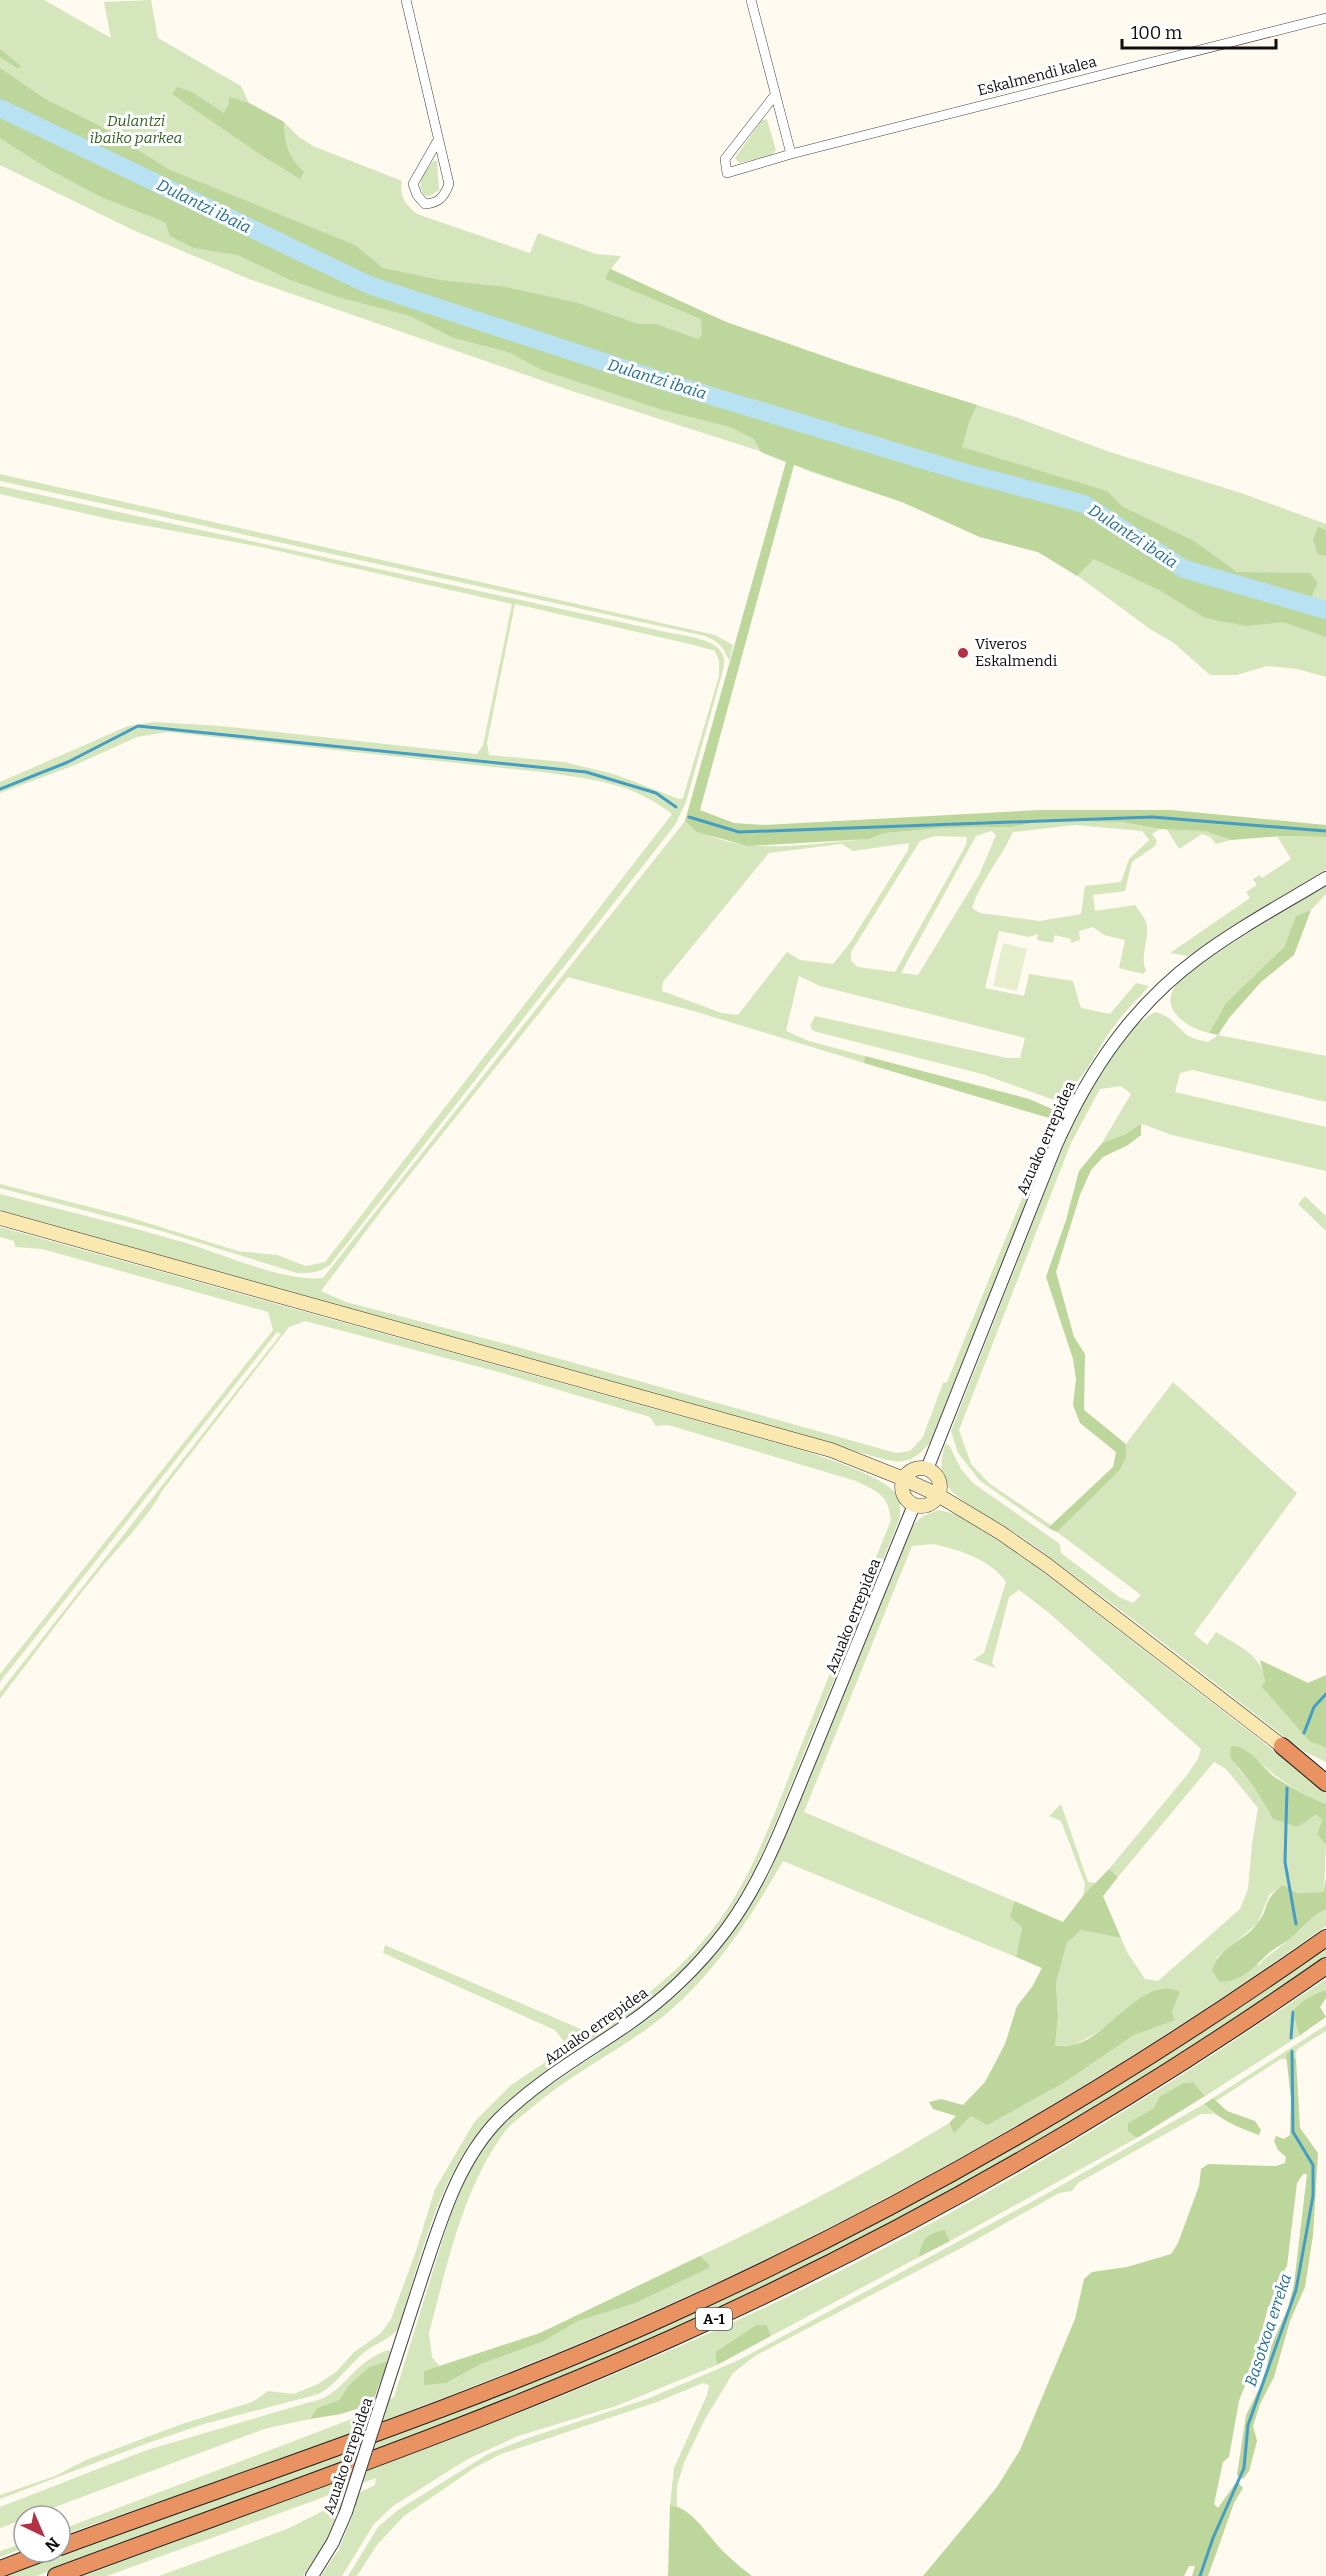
<svg xmlns="http://www.w3.org/2000/svg" width="1326" height="2576" font-family="Bitter,serif">
	<rect width="100%" height="100%" fill="#fefaf0"/>
	<path fill="#d6e6bc" fill-rule="evenodd" d="M 0,0 L 44,0 L 111,38 L 104,2 L 151,0 L 158,38 L 241,86 L 249,103 L 284,122 L 299,137 L 313,146 L 402,181 C 399,196 405,204 417,214 L 530,253 L 538,233 L 596,254 L 621,256 L 611,269 L 726,322 L 849,365 L 1015,417 L 1107,451 L 1241,493 L 1326,524 L 1326,677 L 1297,669 L 1267,666 L 1237,675 L 1210,675 L 1174,643 L 1150,629 L 1067,568 L 1038,552 L 980,537 L 902,502 L 811,472 L 775,456 L 572,391 L 249,279 L 135,231 L 0,165 Z
		M 767,119 L 776,150 L 772,155 L 739,163 L 735,158 L 762,120 Z
		M 433,161 L 437,161 L 439,190 L 430,196 L 424,195 C 415,182 426,172 433,161 Z
		M 0,474 L 715,635 L 733,645 L 729,661 C 724,647 719,642 705,636 L 0,481 Z
		M 0,486 L 666,632 C 683,636 721,638 724,659 C 725,664 723,669 722,674 L 686,802 L 675,825 L 330,1265 C 318,1273 311,1273 297,1273 L 158,1230 L 0,1188 L 0,1184 L 125,1216 L 238,1251 L 277,1255 L 306,1266 L 325,1262 L 672,814 C 632,783 599,781 550,773 L 167,732 L 137,737 L 75,765 L 0,793 L 0,782 L 128,726 L 154,722 L 221,726 L 477,754 L 483,745 L 512,604 L 261,547 L 109,519 L 0,494 ZM 515,604 L 694,645 L 715,651 L 719,661 L 719,676 L 683,798 L 679,799 L 614,774 L 564,762 L 489,755 L 487,743 Z
		M 685,821 C 732,860 812,843 869,839 L 885,833 L 942,828 L 1012,827 L 1043,821 L 1121,822 L 1160,829 L 1152,834 L 1157,841 L 1155,846 L 1132,862 L 1125,891 L 1093,895 L 1095,911 L 1135,905 C 1138,910 1144,916 1146,922 C 1151,938 1139,954 1146,971 L 1143,974 L 1119,968 L 1125,940 L 1104,935 L 1093,927 L 1079,931 L 1080,940 L 1071,943 L 1071,939 L 1055,935 L 1053,943 L 1037,940 L 1038,934 L 1029,937 L 999,931 L 985,988 L 1024,996 L 1029,974 L 1073,981 L 1081,1008 L 1110,1014 L 1136,983 L 1149,986 C 1138,999 1125,1011 1115,1025 C 1095,1050 1084,1086 1054,1100 L 982,1074 L 813,1031 L 810,1026 L 815,1016 L 1007,1058 L 1020,1058 L 1025,1038 L 820,986 L 799,976 L 786,1031 L 809,1041 L 865,1056 L 864,1063 L 697,1012 L 568,977 L 388,1202 L 321,1291 L 346,1302 L 510,1345 L 896,1453 L 910,1451 L 923,1437 L 943,1383 L 947,1382 L 1049,1132 L 1049,1118 L 1052,1109 L 1055,1132 L 930,1443 C 915,1460 905,1465 883,1459 L 0,1210 L 0,1194 C 62,1210 125,1225 186,1243 C 225,1255 284,1282 323,1278 ZM 1075,825 L 1142,831 L 1149,840 L 1129,859 L 1121,882 L 1085,886 L 1081,914 L 1040,921 L 980,913 L 972,908 C 980,882 1001,858 1013,832 ZM 991,831 L 996,835 L 979,875 L 918,975 L 901,973 L 976,836 ZM 935,836 L 967,837 L 966,845 L 895,972 L 858,967 L 851,961 L 851,952 L 920,841 ZM 909,843 L 908,850 L 850,943 L 833,964 L 800,960 L 787,952 L 738,1015 L 722,1013 L 662,991 L 663,982 L 769,853 L 842,844 L 853,851 Z
		M 1166,828 L 1205,831 L 1231,840 L 1216,844 L 1210,837 L 1202,834 L 1179,849 Z
		M 1277,836 L 1326,837 L 1326,869 L 1188,956 L 1170,953 L 1250,898 L 1246,892 L 1257,885 L 1253,879 L 1260,875 L 1262,878 L 1291,859 Z
		M 1326,886 L 1326,894 L 1311,910 L 1296,916 L 1284,947 L 1226,1003 L 1209,1033 C 1191,1029 1162,1013 1173,990 C 1183,969 1300,901 1326,886 Z
		M 1155,1012 C 1170,1015 1177,1027 1188,1036 C 1194,1039 1202,1041 1208,1042 L 1218,1035 L 1326,1056 L 1326,1102 L 1193,1070 L 1180,1073 L 1175,1092 L 1326,1127 L 1326,1171 L 1172,1135 L 1142,1124 L 1124,1135 L 1102,1143 L 1131,1094 L 1121,1086 L 1100,1089 L 1071,1143 L 959,1430 L 971,1464 L 990,1484 L 1051,1525 L 1048,1528 L 980,1481 L 958,1453 L 951,1431 L 1059,1156 C 1081,1108 1108,1038 1155,1012 Z
		M 1305,1196 L 1326,1216 L 1326,1231 L 1298,1204 Z
		M 0,1227 L 802,1450 C 823,1457 886,1477 897,1495 C 901,1502 900,1510 900,1518 C 868,1597 836,1676 803,1755 C 778,1817 755,1882 713,1935 C 689,1967 657,1997 624,2020 C 575,2054 519,2082 480,2130 C 435,2187 420,2262 398,2329 C 388,2341 377,2342 366,2351 C 349,2364 338,2383 319,2394 L 204,2424 L 145,2444 L 0,2499 L 0,2495 L 55,2476 L 86,2460 L 179,2425 L 252,2402 L 268,2391 L 294,2394 L 318,2384 L 336,2372 L 353,2353 L 381,2333 L 391,2319 L 416,2251 L 435,2189 L 475,2121 L 511,2085 L 568,2047 L 555,2030 L 383,1953 L 385,1945 L 590,2033 C 651,1997 707,1949 741,1886 C 768,1837 786,1782 807,1731 C 835,1660 863,1590 891,1520 C 888,1494 878,1492 856,1481 L 668,1425 L 656,1426 L 650,1417 L 495,1371 L 305,1321 L 289,1327 L 162,1491 C 148,1518 119,1546 99,1571 C 65,1612 33,1656 0,1699 L 0,1692 L 281,1334 L 277,1332 L 0,1682 L 0,1674 L 273,1330 L 268,1312 L 42,1249 L 15,1247 L 14,1241 L 0,1237 Z
		M 1173,1382 L 1297,1493 L 1194,1634 L 1207,1645 L 1216,1632 C 1238,1646 1263,1654 1265,1683 L 1261,1686 L 1309,1741 L 1326,1748 L 1326,1762 L 1305,1752 L 1278,1732 C 1196,1668 1115,1605 1032,1544 C 1012,1529 961,1504 949,1488 C 938,1474 941,1460 945,1444 L 949,1445 L 961,1469 L 973,1483 L 1060,1544 L 1061,1553 L 1119,1597 L 1133,1603 L 1141,1595 L 1057,1532 L 1120,1470 L 1126,1457 L 1126,1444 Z
		M 939,1510 L 959,1515 L 1030,1562 L 1326,1791 L 1326,1804 C 1299,1793 1276,1778 1255,1758 L 1237,1767 L 1254,1787 L 1273,1819 L 1316,1813 L 1322,1820 L 1317,1834 L 1326,1845 L 1324,1892 L 1297,1893 L 1283,1885 L 1269,1895 L 1258,1923 L 1216,1958 L 1259,1965 C 1268,1955 1278,1949 1289,1940 C 1302,1930 1311,1916 1326,1909 L 1326,1926 C 1148,2053 962,2163 766,2259 C 539,2370 298,2453 60,2536 L 60,2530 L 349,2420 L 394,2397 L 450,2216 L 467,2173 L 486,2145 L 509,2117 L 539,2093 L 650,2018 L 684,1989 L 717,1952 L 748,1910 L 769,1874 L 795,1815 L 913,1525 L 923,1516 ZM 933,1544 C 959,1550 990,1559 1006,1582 L 984,1653 L 973,1660 L 996,1668 L 992,1663 L 1009,1597 L 1019,1590 L 1048,1612 L 1201,1749 L 1198,1759 L 1187,1775 L 1109,1869 L 1118,1877 L 1214,1762 L 1226,1769 L 1258,1808 L 1252,1844 L 1248,1889 L 1240,1909 L 1158,1981 L 1145,1979 L 1127,1952 L 1121,1938 L 1081,1930 L 1067,1943 L 1056,1983 L 1058,2017 L 1055,2046 L 1075,2045 L 1105,2028 L 1149,1993 L 1180,1992 L 1172,2012 L 1175,2019 L 1134,2035 L 1065,2082 L 971,2116 L 954,2132 L 949,2123 C 869,2172 785,2216 700,2256 L 709,2264 L 709,2268 L 636,2303 L 578,2321 L 542,2342 L 481,2364 L 448,2383 L 424,2371 L 440,2367 L 432,2357 L 429,2333 C 448,2263 462,2189 506,2130 C 513,2122 522,2116 530,2109 C 566,2078 608,2056 647,2029 C 707,1986 747,1924 783,1861 L 1016,1957 L 1022,1928 L 1010,1917 L 1014,1901 L 804,1812 L 912,1546 Z
		M 1061,1804 L 1088,1882 L 1098,1883 L 1083,1896 L 1085,1884 L 1061,1821 L 1049,1816 Z
		M 1326,1946 L 1326,1957 C 1116,2106 891,2232 656,2337 C 454,2428 244,2498 37,2576 L 0,2576 L 343,2452 L 873,2223 L 976,2169 L 1073,2113 L 1186,2042 Z
		M 1326,1979 L 1326,1992 L 1323,1990 L 1295,2020 L 1299,2036 L 1205,2096 L 1193,2082 L 1183,2083 L 1159,2097 L 1154,2108 L 1128,2123 L 1128,2131 L 1137,2138 L 950,2241 L 945,2230 L 921,2246 L 919,2257 L 771,2336 L 767,2325 L 756,2325 L 715,2352 L 717,2365 L 616,2406 L 518,2436 L 466,2460 L 393,2506 L 374,2524 L 342,2576 L 321,2576 L 339,2549 L 356,2507 L 336,2513 C 335,2537 316,2558 303,2576 L 159,2576 L 287,2529 L 375,2485 L 376,2478 L 107,2576 L 83,2576 C 283,2500 485,2432 680,2346 C 908,2247 1122,2119 1326,1979 Z
		M 1326,2025 L 1326,2031 L 1299,2048 L 1296,2052 L 1296,2060 L 1293,2053 L 1286,2054 L 1287,2059 L 1281,2059 L 1216,2101 L 1213,2098 Z
		M 1204,2104 L 1214,2114 L 1201,2114 L 1078,2183 L 1072,2191 L 1059,2193 L 965,2246 L 755,2356 L 733,2373 L 705,2419 L 684,2463 L 677,2486 L 677,2506 L 670,2505 L 674,2468 L 707,2395 L 709,2385 L 703,2383 L 657,2402 L 501,2454 L 476,2467 L 404,2516 L 377,2545 L 357,2576 L 348,2576 L 378,2527 L 398,2510 L 488,2454 L 525,2439 L 647,2399 L 739,2360 L 1046,2194 Z
		M 388,2350 L 391,2352 L 388,2361 L 369,2367 L 349,2385 L 339,2400 L 317,2408 L 310,2419 L 264,2429 L 31,2516 L 24,2516 L 24,2519 L 0,2528 L 0,2507 L 147,2450 L 324,2398 C 351,2382 355,2362 388,2350 Z
		M 24,2543 L 24,2548 L 0,2557 L 0,2551 Z"/>
	<path fill="#bcd69c" d="M 0,49 L 22,67 L 17,68 L 0,57 Z
		M 0,68 L 47,100 L 100,126 L 168,169 L 355,245 L 383,268 L 440,280 L 506,287 L 578,303 L 638,324 L 656,324 L 698,339 L 702,335 L 701,319 L 605,279 L 610,269 L 726,322 L 849,365 L 977,405 L 969,422 L 962,447 L 1107,491 L 1123,507 L 1194,541 L 1237,572 L 1310,573 L 1318,583 L 1310,600 L 1321,606 L 1326,605 L 1326,637 L 1283,622 L 1246,626 L 1205,618 L 1159,590 L 1094,559 L 1077,576 L 1038,552 L 980,537 L 902,502 L 794,465 L 700,810 L 734,823 L 764,825 L 1039,810 L 1171,810 L 1326,825 L 1326,837 L 1283,836 L 1231,840 L 1205,831 L 1160,829 L 1121,822 L 1043,821 L 1012,827 L 942,828 L 885,833 L 869,839 L 748,846 L 697,832 L 685,821 L 786,462 L 761,452 L 754,439 L 730,427 L 663,410 L 542,370 L 508,352 L 454,338 L 410,316 L 338,297 L 288,279 L 238,255 L 194,248 L 170,236 L 165,222 L 103,198 L 50,170 L 0,138 Z
		M 177,87 L 192,92 L 224,113 L 229,104 L 229,97 L 249,103 L 284,122 C 284,143 288,157 304,172 L 300,179 L 261,155 L 172,94 Z
		M 1318,527 L 1326,530 L 1326,556 L 1318,554 L 1313,540 Z
		M 1311,910 L 1294,955 L 1261,982 L 1229,1018 L 1218,1035 L 1209,1033 L 1226,1003 L 1284,947 L 1296,916 Z
		M 865,1056 L 1029,1099 L 1052,1109 L 1049,1118 L 864,1063 Z
		M 1141,1124 L 1141,1135 L 1128,1145 L 1103,1157 L 1091,1170 L 1080,1195 L 1056,1272 L 1074,1337 L 1085,1354 L 1084,1410 L 1126,1444 L 1126,1457 L 1120,1470 L 1057,1532 L 1048,1528 L 1113,1467 L 1116,1452 L 1080,1423 L 1073,1405 L 1076,1379 L 1073,1359 L 1046,1277 L 1066,1220 L 1079,1171 L 1102,1143 L 1124,1135 Z
		M 1260,1660 L 1308,1683 L 1326,1675 L 1326,1748 L 1309,1741 L 1261,1686 L 1265,1682 Z
		M 1231,1746 C 1252,1747 1261,1767 1276,1778 C 1292,1788 1309,1797 1326,1804 L 1326,1845 L 1317,1834 L 1322,1820 L 1316,1814 L 1298,1827 L 1273,1819 L 1254,1787 L 1230,1757 Z
		M 1109,1869 L 1118,1877 L 1103,1896 L 1121,1938 L 1081,1930 L 1067,1943 L 1056,1983 L 1058,2017 L 1055,2046 C 1061,2046 1068,2046 1073,2045 C 1109,2038 1142,1974 1180,1992 L 1172,2012 L 1175,2020 L 1134,2035 L 1065,2082 L 987,2125 L 971,2116 L 954,2133 L 949,2123 L 956,2116 L 933,2109 L 929,2102 L 941,2099 L 963,2105 L 985,2082 L 1005,2044 L 1017,2006 L 1032,1987 L 1042,1968 L 1016,1957 L 1022,1928 L 1010,1917 L 1014,1901 L 1063,1922 L 1083,1896 Z
		M 1326,1878 L 1326,1909 C 1311,1916 1302,1929 1290,1939 C 1284,1944 1276,1947 1270,1952 C 1255,1966 1242,1982 1220,1982 L 1212,1971 C 1220,1945 1242,1943 1257,1924 C 1270,1909 1261,1901 1283,1885 L 1297,1893 L 1324,1892 Z
		M 1324,1990 L 1326,1992 L 1326,1998 L 1320,2007 L 1326,2017 L 1299,2036 L 1295,2020 L 1295,2008 L 1306,1999 Z
		M 1291,2051 L 1296,2060 L 1300,2128 L 1318,2153 L 1313,2235 L 1305,2287 L 1290,2321 L 1274,2377 L 1260,2404 L 1253,2426 L 1257,2441 L 1249,2471 L 1243,2479 L 1237,2475 L 1246,2415 L 1265,2377 L 1271,2346 L 1288,2308 L 1294,2284 L 1307,2174 L 1303,2174 L 1297,2183 L 1287,2266 L 1277,2282 L 1277,2297 L 1268,2307 L 1255,2360 L 1239,2401 L 1229,2457 L 1223,2462 L 1214,2504 L 1218,2508 L 1237,2481 L 1243,2488 L 1234,2503 L 1208,2576 L 1192,2576 L 1195,2566 L 1189,2566 L 1184,2576 L 923,2576 L 997,2487 L 1020,2450 L 1075,2319 L 1084,2279 L 1092,2272 L 1127,2267 L 1171,2254 L 1178,2243 L 1199,2186 L 1201,2169 L 1208,2164 L 1276,2166 L 1285,2163 L 1286,2157 L 1278,2150 L 1274,2141 L 1276,2136 L 1284,2139 L 1290,2135 L 1291,2100 L 1286,2054 Z
		M 1193,2082 L 1205,2096 L 1137,2138 L 1128,2131 L 1128,2123 L 1154,2108 L 1159,2097 L 1183,2083 Z
		M 1213,2098 L 1227,2111 L 1255,2121 L 1261,2130 L 1259,2135 C 1237,2127 1220,2120 1204,2104 Z
		M 945,2230 L 950,2241 L 919,2257 C 921,2240 927,2233 945,2230 Z
		M 700,2256 L 709,2264 L 709,2268 L 636,2303 L 578,2321 L 542,2342 L 481,2364 L 447,2383 L 424,2385 L 424,2371 L 540,2333 Z
		M 756,2325 L 767,2325 L 771,2336 L 717,2365 L 715,2352 Z
		M 388,2361 L 372,2404 L 341,2414 L 310,2419 L 317,2408 L 339,2400 L 349,2385 L 369,2367 Z
		M 670,2505 C 694,2508 709,2539 726,2554 C 734,2562 743,2569 752,2576 L 668,2576 Z"/>
	<path fill="#e6eecd" d="M 1003,943 L 1027,949 L 1017,991 L 993,986 Z"/>
	<g fill="none" stroke-linecap="round" stroke-linejoin="round">
		<path stroke="#459dc3" stroke-width="3" d="M 0,789 L 68,762 L 138,726 L 586,772 L 656,793 L 676,807
			M 689,817 L 739,832 L 1152,817 L 1326,831
			M 1304,1733 L 1314,1707 L 1326,1694
			M 1287,1788 L 1285,1862 L 1296,1924
			M 1291,2038 L 1293,2012
			M 1200,2576 L 1213,2538 L 1244,2468 L 1248,2425 L 1296,2290 L 1313,2196 L 1313,2165 L 1293,2132 L 1292,2051"/>
		<path stroke="#b8e2f1" stroke-width="18" d="M 0,108 L 369,285 L 662,381 L 963,472 L 1084,504 L 1184,569 L 1326,610"/>
		<g stroke="#414141" stroke-width="10">
			<path id="minor" d="M 406,0 L 449,184 C 444,197 439,203 425,204 L 417,195 L 413,184 L 438,140
				M 751,0 L 791,154
				M 775,95 L 725,159 L 727,173 L 791,154 L 1326,18"/>
		</g>
		<g stroke="#414141" stroke-width="14">
			<path id="tertiary" d="M 927,1469 L 1056,1145 C 1089,1071 1132,1007 1198,958 C 1238,928 1283,904 1326,878
				M 387,2385 C 399,2348 411,2311 423,2274 C 441,2220 458,2161 499,2119 C 537,2081 583,2055 627,2025 C 665,1999 698,1967 726,1930 C 765,1878 787,1814 812,1755 C 846,1671 880,1588 914,1505
				M 312,2576 L 333,2542 L 346,2512"/>
		</g>
		<g stroke="#303030" stroke-width="15">
			<path id="secondary" d="M 0,1218 L 831,1450 L 904,1479 L 938,1495 L 1001,1533 L 1047,1565 L 1282,1746
				M902 1487a19 19 0 1 1 38 0a19 19 0 1 1-38 0Z"/>
		</g>
		<g stroke="#1f1f1f" stroke-width="18">
			<path id="motorway" d="M 1282,1746 L 1326,1783
				M 60,2547 C 264,2472 471,2405 669,2315 C 900,2211 1119,2084 1326,1938
				M 0,2569 L 45,2552
				M 56,2576 C 262,2499 471,2428 672,2338 C 902,2235 1120,2110 1326,1966"/>
		</g>
		<use href="#minor" stroke="#fff" stroke-width="9"/>
		<use href="#tertiary" stroke="#fff" stroke-width="12"/>
		<use href="#secondary" stroke="#f9e9b0" stroke-width="14"/>
		<use href="#motorway" stroke="#e99363" stroke-width="16"/>
		<g stroke="#414141" stroke-width="14" stroke-linecap="butt">
			<path id="tertiary-bridge" d="M 346,2512 L 387,2385"/>
		</g>
		<use href="#tertiary-bridge" stroke="#fff" stroke-width="12"/>
	</g>
	<circle fill="#b43044" stroke="#fff" stroke-width="2" cx="963" cy="653" r="6"/>
	<g text-anchor="middle" dominant-baseline="central" stroke-width="6" stroke-linejoin="round" paint-order="stroke">
		<rect fill="#fff" stroke="#565656" stroke-width="1.5" x="696" y="2308" width="36" height="22" rx="4.5"/>
		<g font-size="14" font-weight="bold" fill="#0e0e0e">
			<text x="714" y="2319">A-1</text>
		</g>
		<g font-size="15" fill="#0e0e0e" stroke="#fff">
			<text transform="translate(1037 76) rotate(-14)">Eskalmendi kalea</text>
			<text transform="translate(1046 1138) rotate(-66)">Azuako errepidea</text>
			<text transform="translate(853 1616) rotate(-68)">Azuako errepidea</text>
			<text transform="translate(596 2026) rotate(-35)">Azuako errepidea</text>
			<text transform="translate(348 2456) rotate(-71)">Azuako errepidea</text>
		</g>
		<g font-size="15" font-style="italic" fill="#366123" stroke="#fff">
			<text x="136" y="121">Dulantzi<tspan x="136" dy="17">ibaiko parkea</tspan></text>
		</g>
		<g font-size="15" fill="#0e0e0e" stroke="#fff" text-anchor="start">
			<text x="975" y="644">Viveros<tspan x="975" dy="17">Eskalmendi</tspan></text>
		</g>
		<g font-size="16" font-style="italic" fill="#206f97" stroke="#fff">
			<text transform="translate(204 206) rotate(26)">Dulantzi ibaia</text>
			<text transform="translate(657 379) rotate(17)">Dulantzi ibaia</text>
			<text transform="translate(1133 536) rotate(33)">Dulantzi ibaia</text>
			<text transform="translate(1268 2330) rotate(-72)">Basotxoa erreka</text>
		</g>
	</g>
	<g transform="translate(42 2534) rotate(136)"><circle r="28" fill="#ffffff" stroke="#9f9f9f" stroke-width="1.5"/>
	<path d="M0-4.5L10 22L0 15L-10 22Z" fill="#b43044"/>
	<text y="-9" font-size="16" font-weight="bold" text-anchor="middle" fill="#0e0e0e">N</text>
	</g>
	<path d="M1122 39v9h154v-9" fill="none" stroke="#0e0e0e" stroke-width="3"/>
	<text x="1131" y="39" font-size="18" fill="#0e0e0e" stroke="#ffffff" stroke-width="4.5" paint-order="stroke">100 m</text>
</svg>
